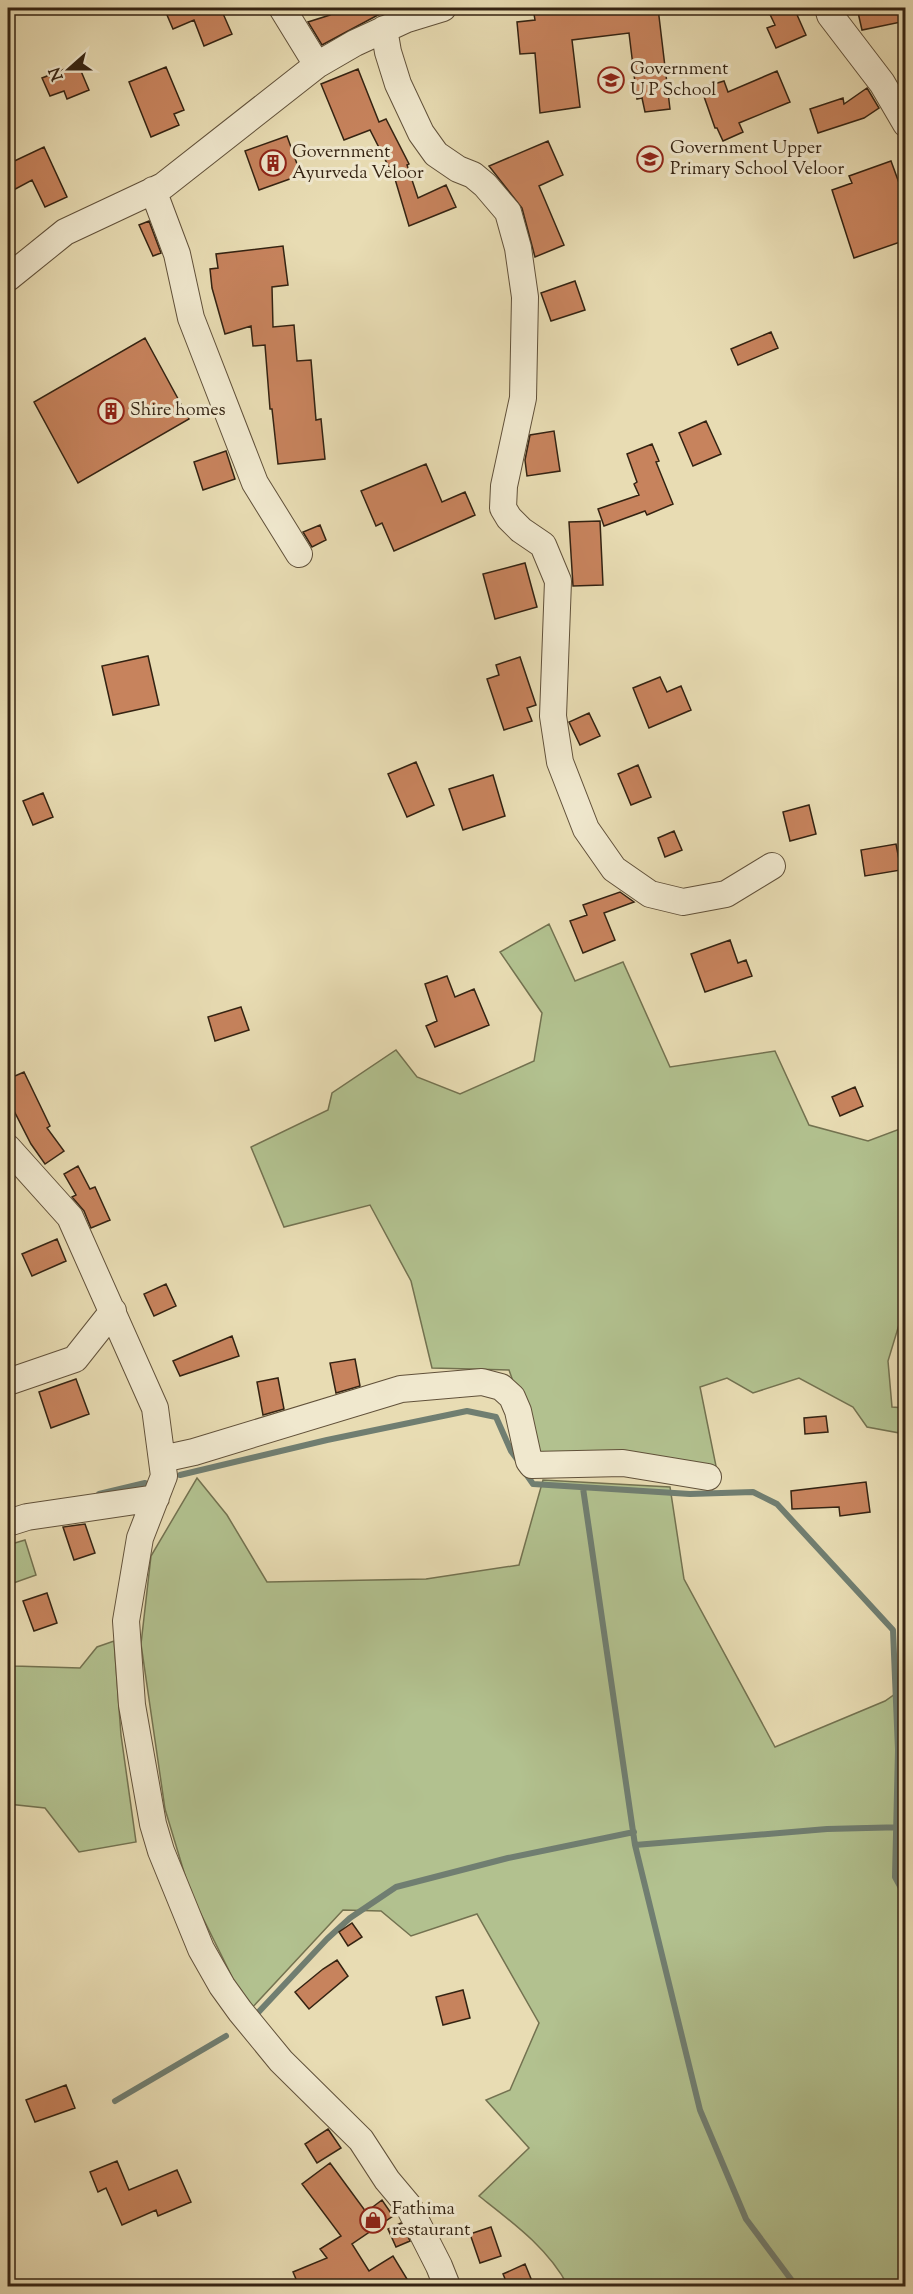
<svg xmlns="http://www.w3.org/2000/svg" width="913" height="2294" font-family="'Sorts Mill Goudy',serif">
	<rect width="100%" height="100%" fill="#e8dcb3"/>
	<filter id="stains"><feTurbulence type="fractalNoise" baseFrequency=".00333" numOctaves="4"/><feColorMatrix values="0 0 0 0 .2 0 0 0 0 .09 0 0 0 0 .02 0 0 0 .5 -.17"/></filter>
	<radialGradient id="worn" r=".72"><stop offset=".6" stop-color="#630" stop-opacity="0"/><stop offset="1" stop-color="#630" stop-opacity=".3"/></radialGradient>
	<path fill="#b2c18f" stroke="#737250" stroke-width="1.5" d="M 549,924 L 575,981 L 623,962 L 670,1067 L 775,1051 L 809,1125 L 868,1141 L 905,1127 L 905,1305 L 888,1361 L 892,1407 L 905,1408 L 905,1434 L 867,1427 L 853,1407 L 799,1378 L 753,1393 L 727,1378 L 700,1387 L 716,1466 L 624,1454 L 540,1458 L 509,1370 L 432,1368 L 411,1281 L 370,1205 L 284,1227 L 251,1147 L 328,1110 L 332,1093 L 396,1050 L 417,1077 L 460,1094 L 534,1061 L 542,1013 L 500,952 Z
		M 197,1478 L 227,1515 L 267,1582 L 426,1579 L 519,1565 L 543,1480 L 670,1487 L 684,1579 L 775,1747 L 885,1701 L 905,1687 L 905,2286 L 568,2286 C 548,2248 512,2222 479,2196 L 529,2148 L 486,2100 L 510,2090 L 539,2023 L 477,1914 L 411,1936 L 381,1911 L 343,1910 L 249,2011 L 190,1892 L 165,1809 L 141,1644 L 151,1556 Z
		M 25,1540 L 36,1575 L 8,1585 L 8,1545 Z
		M 8,1639 L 14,1666 L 80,1668 L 97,1647 L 114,1641 L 121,1735 L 136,1842 L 79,1852 L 45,1808 L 8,1804 Z"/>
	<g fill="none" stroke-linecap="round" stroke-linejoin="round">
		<path stroke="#707e71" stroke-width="6" d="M 524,1471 L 533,1484 L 690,1494 L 753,1492 L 777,1504 L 893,1630 L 898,1750 L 895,1877 L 906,1897
			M 180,1475 L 327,1440 L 467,1411 L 496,1417 L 511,1451 L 519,1462
			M 583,1488 L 635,1845 L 700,2110 L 746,2219 L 796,2286
			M 99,1494 L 145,1483
			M 635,1845 L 827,1829 L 906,1827
			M 254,2017 L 327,1939 L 350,1918 L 396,1887 L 508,1858 L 634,1832
			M 115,2101 L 226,2036"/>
	</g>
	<path fill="#c7835d" stroke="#342312" stroke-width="1.5" d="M 164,8 L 224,8 L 221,9 L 232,34 L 204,46 L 194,20 L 173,29 Z
		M 342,8 L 391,8 L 322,45 L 308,22 L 330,15 Z
		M 533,8 L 569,8 L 569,12 L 603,8 L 658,8 L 670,109 L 645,112 L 642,98 L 637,99 L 629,33 L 572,40 L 580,107 L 540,113 L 535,53 L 520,54 L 517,22 L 535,20 Z
		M 767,8 L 794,8 L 806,35 L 776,48 L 767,28 L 775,25 Z
		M 857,8 L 906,8 L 906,21 L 862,30 Z
		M 78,64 L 89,90 L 67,99 L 64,91 L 50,96 L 42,78 Z
		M 166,67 L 184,110 L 174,114 L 179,125 L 151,137 L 129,82 Z
		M 358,69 L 379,122 L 386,119 L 409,164 L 407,165 L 418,198 L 446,185 L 456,207 L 409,226 L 395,179 L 370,130 L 344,140 L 321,84 Z
		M 777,71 L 790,102 L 739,123 L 743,132 L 723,141 L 717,128 L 715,128 L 701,88 L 724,81 L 728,92 Z
		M 867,88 L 879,108 L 864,118 L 818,133 L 810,109 L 843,98 L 844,104 Z
		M 287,136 L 301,175 L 259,190 L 245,151 Z
		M 548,141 L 563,175 L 539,186 L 564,245 L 535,257 L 522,208 L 489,166 Z
		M 44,147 L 67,197 L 45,207 L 32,180 L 8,193 L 8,164 Z
		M 891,161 L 906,202 L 906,240 L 854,258 L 832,190 L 852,183 L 849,176 Z
		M 149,221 L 161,253 L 153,256 L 139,225 Z
		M 283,246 L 288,285 L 272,287 L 273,327 L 294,325 L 297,361 L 311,360 L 316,420 L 321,419 L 325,459 L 278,464 L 272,409 L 270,409 L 265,345 L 253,346 L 251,326 L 225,334 L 212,288 L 210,269 L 218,268 L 216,254 Z
		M 575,281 L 585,310 L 551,321 L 541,293 Z
		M 771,332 L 778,348 L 738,365 L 731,349 Z
		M 145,338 L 189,419 L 78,483 L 34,402 Z
		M 706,421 L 721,454 L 693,466 L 679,433 Z
		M 554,431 L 560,471 L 527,476 L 525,460 L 530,435 Z
		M 652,444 L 659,461 L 656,462 L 673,504 L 647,515 L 645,511 L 604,526 L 598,509 L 639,495 L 634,484 L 637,482 L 627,454 Z
		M 226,451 L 235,479 L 203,490 L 194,462 Z
		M 426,464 L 442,502 L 465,492 L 475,515 L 394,551 L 382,523 L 376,526 L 361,491 Z
		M 600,521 L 603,585 L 573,586 L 569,522 Z
		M 320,525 L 326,540 L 312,547 L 303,532 Z
		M 525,563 L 537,607 L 495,619 L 483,574 Z
		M 148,656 L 159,705 L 113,715 L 102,666 Z
		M 520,657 L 536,705 L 527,708 L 532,721 L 504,730 L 487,679 L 499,675 L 496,665 Z
		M 660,677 L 667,692 L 681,686 L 691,710 L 649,728 L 633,688 Z
		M 589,713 L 600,736 L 580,745 L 569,722 Z
		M 416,762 L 434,805 L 407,817 L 388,774 Z
		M 638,765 L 651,797 L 631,805 L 618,774 Z
		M 493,775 L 505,816 L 463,830 L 449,789 Z
		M 43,793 L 53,817 L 33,825 L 23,801 Z
		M 809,805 L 816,834 L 790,841 L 783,812 Z
		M 674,831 L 682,850 L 665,857 L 658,838 Z
		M 896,844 L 901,870 L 865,876 L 861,850 Z
		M 620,892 L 634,902 L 604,913 L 615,940 L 583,953 L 570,921 L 587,915 L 583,905 Z
		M 730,940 L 738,963 L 746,960 L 752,976 L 705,992 L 691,954 Z
		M 447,976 L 455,997 L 474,989 L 489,1025 L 435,1047 L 426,1026 L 437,1021 L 425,984 Z
		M 241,1007 L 249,1030 L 215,1041 L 208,1017 Z
		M 24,1072 L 50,1126 L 47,1128 L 64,1151 L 45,1164 L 31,1144 L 12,1107 L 8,1109 L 8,1079 Z
		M 855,1087 L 863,1106 L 840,1116 L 832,1097 Z
		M 78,1166 L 90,1189 L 95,1187 L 110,1220 L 91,1228 L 84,1211 L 72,1197 L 76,1195 L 64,1174 Z
		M 57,1239 L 66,1261 L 32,1276 L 22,1254 Z
		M 166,1284 L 176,1306 L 154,1316 L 144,1294 Z
		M 232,1336 L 239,1356 L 180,1376 L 173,1361 Z
		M 355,1359 L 360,1386 L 336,1393 L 330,1363 Z
		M 278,1378 L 284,1409 L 263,1415 L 257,1382 Z
		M 76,1379 L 89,1414 L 51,1428 L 39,1392 Z
		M 826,1416 L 828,1432 L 805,1434 L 804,1418 Z
		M 866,1482 L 870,1512 L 840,1516 L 839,1507 L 792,1509 L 791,1491 Z
		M 85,1524 L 95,1553 L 74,1560 L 63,1527 Z
		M 47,1593 L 57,1623 L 34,1631 L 23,1601 Z
		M 352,1923 L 362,1937 L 348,1946 L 339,1932 Z
		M 337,1960 L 348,1976 L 309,2009 L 295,1992 L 323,1969 Z
		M 463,1990 L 470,2018 L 443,2025 L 436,1997 Z
		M 66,2085 L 75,2108 L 35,2122 L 26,2100 Z
		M 328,2129 L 341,2148 L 317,2163 L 305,2144 Z
		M 117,2161 L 129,2190 L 177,2170 L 191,2202 L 158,2216 L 156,2210 L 122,2225 L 106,2188 L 98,2192 L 90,2172 Z
		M 330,2163 L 366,2212 L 382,2200 L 393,2216 L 352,2244 L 369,2271 L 393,2256 L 407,2279 L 395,2286 L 299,2286 L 293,2272 L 327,2258 L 320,2249 L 341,2236 L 302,2184 Z
		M 401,2223 L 410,2241 L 396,2247 L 388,2229 Z
		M 491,2227 L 501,2256 L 480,2263 L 470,2234 Z
		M 525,2264 L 534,2286 L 508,2286 L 503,2274 Z"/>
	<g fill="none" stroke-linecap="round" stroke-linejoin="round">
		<g stroke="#61513a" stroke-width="28">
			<path id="minor" d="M 282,8 L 317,65
				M 828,8 L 830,15 L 882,83 L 906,124
				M 384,29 L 388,52 L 398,84 L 421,133 L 436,154 L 458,169 L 473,175 L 485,185 L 508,212 L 518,248 L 525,297 L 523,398 L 504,486 L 503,508 L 509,518 L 521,530 L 543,545 L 558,581 L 553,716 L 560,762 L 586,829 L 614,869 L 650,894 L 683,902 L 726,894 L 772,866
				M 153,190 L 177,254 L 191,318 L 255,483 L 299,554
				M 8,278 L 65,232 L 163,186 L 317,65 L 355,43 L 407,19 L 443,8
				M 8,1148 L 70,1217 L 155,1408 L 164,1476 L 140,1538 L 126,1621 L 132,1705 L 153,1824 L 161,1851 L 201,1949 L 222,1986 L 240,2011 L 281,2061 L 361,2140 L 387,2180 L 408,2205 L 439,2266 L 447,2286
				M 8,1382 L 75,1359 L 113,1311
				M 162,1459 L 194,1452 L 401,1389 L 482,1382 L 501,1387 L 512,1397 L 518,1411 L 529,1461 L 532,1465 L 623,1463 L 708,1477
				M 8,1523 L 27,1517 L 156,1498"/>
		</g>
		<use href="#minor" stroke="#f0e8ce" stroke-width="26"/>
	</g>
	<defs>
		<g id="school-ring" transform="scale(1.35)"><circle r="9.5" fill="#f0e8ce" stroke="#8f2418" stroke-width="1.5"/><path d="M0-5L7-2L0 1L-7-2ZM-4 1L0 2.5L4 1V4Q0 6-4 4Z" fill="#8f2418"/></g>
		<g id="building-ring" transform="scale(1.35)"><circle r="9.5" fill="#f0e8ce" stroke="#8f2418" stroke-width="1.5"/><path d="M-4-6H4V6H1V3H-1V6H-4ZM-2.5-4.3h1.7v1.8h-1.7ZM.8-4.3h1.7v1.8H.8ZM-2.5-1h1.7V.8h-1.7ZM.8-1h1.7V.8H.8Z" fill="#8f2418"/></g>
		<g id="shop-ring" transform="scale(1.35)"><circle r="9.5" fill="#f0e8ce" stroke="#8f2418" stroke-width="1.5"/><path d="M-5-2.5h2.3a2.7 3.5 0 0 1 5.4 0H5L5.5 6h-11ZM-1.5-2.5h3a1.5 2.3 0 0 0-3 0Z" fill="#8f2418"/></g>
	</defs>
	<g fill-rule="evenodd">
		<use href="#school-ring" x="611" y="80"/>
		<use href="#school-ring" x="650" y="159"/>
		<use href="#building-ring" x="273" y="163"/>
		<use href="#building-ring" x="111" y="411"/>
		<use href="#shop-ring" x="373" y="2220"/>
	</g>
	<g text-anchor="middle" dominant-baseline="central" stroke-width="6" stroke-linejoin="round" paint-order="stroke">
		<g font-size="18" fill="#342312" stroke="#f0e8ce" text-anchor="start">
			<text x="630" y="70">Government<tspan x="630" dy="21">U P School</tspan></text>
			<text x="670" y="149">Government Upper<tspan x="670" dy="21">Primary School Veloor</tspan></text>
			<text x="292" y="153">Government<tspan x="292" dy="21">Ayurveda Veloor</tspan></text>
			<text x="130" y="411">Shire homes</text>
			<text x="392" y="2210">Fathima<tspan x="392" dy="21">restaurant</tspan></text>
		</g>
	</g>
	<rect width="913" height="2294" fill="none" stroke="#e8dcb3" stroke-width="30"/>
	<rect x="9" y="9" width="895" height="2276" fill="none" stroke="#342312" stroke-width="3"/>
	<rect x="15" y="15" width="883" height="2264" fill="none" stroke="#342312" stroke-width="1.5"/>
	<g transform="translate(69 69) rotate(249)" stroke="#f0e8ce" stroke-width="4.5" paint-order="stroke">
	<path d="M0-4.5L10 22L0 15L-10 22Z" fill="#342312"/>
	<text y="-9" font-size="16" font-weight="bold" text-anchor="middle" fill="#342312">N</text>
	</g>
	<rect width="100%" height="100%" filter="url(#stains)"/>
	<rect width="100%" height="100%" fill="url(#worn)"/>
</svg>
